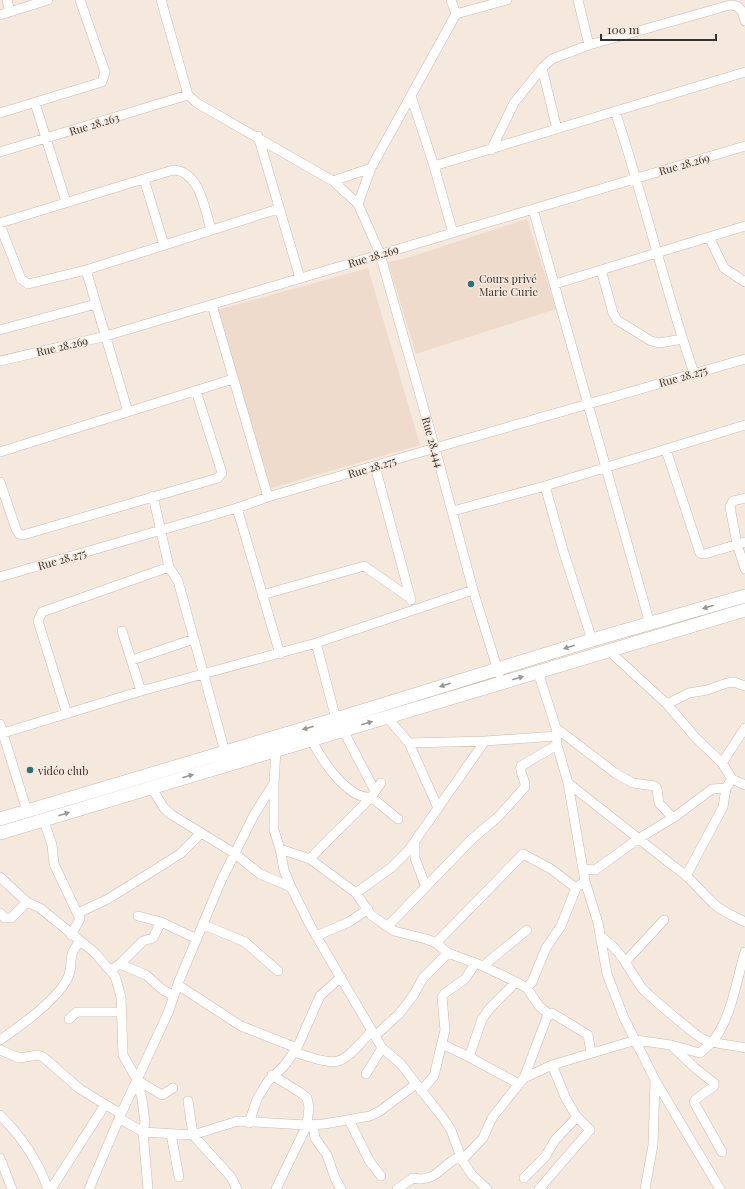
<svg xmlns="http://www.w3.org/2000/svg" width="745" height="1189" font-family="'Playfair Display',serif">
	<rect width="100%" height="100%" fill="#f5e8dd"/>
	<path fill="#efdbcb" d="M 527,219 L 556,309 L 416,354 L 388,262 L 407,258 Z
		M 368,268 L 420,445 L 271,488 L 217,310 Z"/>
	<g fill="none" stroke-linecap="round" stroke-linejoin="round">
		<g stroke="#c8bbb1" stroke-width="10">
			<path id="street" d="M 7,0 L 10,12
				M 161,0 L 188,95 L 197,103 L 333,181 L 358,204 L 380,254 L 435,448 L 473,590 L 499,674
				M 578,0 L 589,45
				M 456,14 L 507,0
				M 0,15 L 48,0
				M 542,68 L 557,129
				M 411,96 L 434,166 L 453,233
				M 35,103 L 66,202
				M 615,111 C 644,198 664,287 694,373
				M 0,113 L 102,82 L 105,72 L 80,0
				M 258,136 L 300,278
				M 491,150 L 514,103 L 542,68 L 552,59 L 589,45 L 730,5 L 737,6 L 742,11 L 745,21
				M 0,152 L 188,95
				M 434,166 L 745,72
				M 144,179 L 164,245
				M 333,181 L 371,168
				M 358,204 L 371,168 L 456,14 L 451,0
				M 533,209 L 650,624
				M 0,223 L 173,170 C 200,171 205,210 211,230
				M 0,225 L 21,279 L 28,284 L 86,270 L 278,209
				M 709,237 L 724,268 L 745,282
				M 86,270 L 128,412
				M 601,270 L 613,313 L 617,320 L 651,341 L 659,343 L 683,339
				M 555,284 L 745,226
				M 212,305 L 268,497
				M 0,330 L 96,304
				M 0,361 L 106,336 L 745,146
				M 666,450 L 700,553 L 705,554 L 745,542
				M 0,452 L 233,379
				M 375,466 L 411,600
				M 0,482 L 16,529 L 19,534 L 23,535 L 218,478 L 222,473 L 196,391
				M 545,486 L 563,550 L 592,640
				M 153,496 L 169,567 L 178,581 L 225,752
				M 745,498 L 733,501 L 730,507 L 737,544 L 745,569
				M 237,508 L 280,654
				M 453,511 L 545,486 L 745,425
				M 0,577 L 237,508 L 268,497 L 435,448 L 745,359
				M 262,595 L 364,566 L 410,598
				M 122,631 L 141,691
				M 316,643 L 336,719
				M 609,651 L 667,704 L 695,737 L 722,763 L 732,779 L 745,785
				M 132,660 L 194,639
				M 538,672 L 556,728 L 557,745 L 568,783 L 585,881 L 598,923 L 607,974 L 624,1018 L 655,1080 L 720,1189
				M 667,704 L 689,693 L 707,690 L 727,683 L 734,682 L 745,686
				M 67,714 L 38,621 L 42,612 L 169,567
				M 387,717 L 409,743 L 485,741 L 557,736
				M 0,724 L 27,811
				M 556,728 L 615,773 L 633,783 L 655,786 L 657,789 L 659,803 L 673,818
				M 343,730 L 375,791
				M 0,734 L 141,691 L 316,643 L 473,590
				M 311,739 C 320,757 347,800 371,797 L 381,783
				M 722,763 L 745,728
				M 274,783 L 274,830 L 280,849 L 284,870 L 291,887 L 311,927 L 382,1048 L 400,1063 L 443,1118 L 451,1130 L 462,1160 L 472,1175 L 487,1189
				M 568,783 L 672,865 C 691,877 697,888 713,903 C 722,912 734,916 745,922
				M 151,787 L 164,808 L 172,815 L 234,853 L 260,874 L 291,887
				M 438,808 L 485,741
				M 44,821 L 52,845 L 54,864 L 80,919 L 71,935
				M 415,843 L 415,858 L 425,885
				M 280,849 L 310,859 L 356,893 L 392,867 L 408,851 L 438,808 L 409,743
				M 310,859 C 330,837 352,818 371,797 L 398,819
				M 583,869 L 595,870 L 638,839 L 676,816 L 712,789 L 726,788 L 732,779
				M 687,874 L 723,807 L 726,788
				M 0,877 L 27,902 L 40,908 L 94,952 L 115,976 L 121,997 L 123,1055 L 137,1080 L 142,1099 L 145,1122 L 143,1132 L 148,1189
				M 356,893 L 371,915 L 394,931 L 426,939 L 436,943 L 448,953 L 483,966 L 516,982
				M 0,913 L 5,918 L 11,918 L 27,902
				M 78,913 L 108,899 L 180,854 L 201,833
				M 138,916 L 161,922 L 197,939
				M 204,925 L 245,942 L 278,971
				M 388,926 L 472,839 L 499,816 L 525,787 C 526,779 519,774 521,766 L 557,745
				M 316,936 L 349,922 L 368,909
				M 600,936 C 624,953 626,966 642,988 C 648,995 696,1036 703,1039 C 713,1044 734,1045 745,1048
				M 436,943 L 523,854 L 551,869 L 576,888
				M 626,961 L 664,920
				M 120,964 L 146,975 L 163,990 L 174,996
				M 483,966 L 527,930
				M 110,970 L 120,964 L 143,941 L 153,938 L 161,922
				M 178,985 L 241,1026 L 297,1048
				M 527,988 L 539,1006 L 549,1014
				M 69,1019 L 77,1012 L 120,1012
				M 375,1036 L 399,1014 L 413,996 L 423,978 L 448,953
				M 0,1040 C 19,1027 61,997 69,975 C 74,959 66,959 80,941
				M 442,1044 L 469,1057
				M 672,1046 L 695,1068 L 714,1083 L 714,1086 L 696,1099 L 694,1102 L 722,1152
				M 0,1050 L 19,1058 L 38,1055 L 43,1057 L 80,1089 L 121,1114
				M 294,1052 C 342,1067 337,1068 372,1031
				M 366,1074 L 382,1048
				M 272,1075 L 301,1093 L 307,1098 L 309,1107 L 307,1125 L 276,1189
				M 524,1078 L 547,1017 L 552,1013 L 588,1035 L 591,1053
				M 137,1080 L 162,1095 L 173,1088
				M 519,1084 L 469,1057 L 482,1019 L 490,1008 L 516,982 L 527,988 L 532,982 L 546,948 L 561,926 L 576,888 L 585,881
				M 421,1091 L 434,1076 L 445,1030 L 442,997 L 445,993 L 465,979 L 475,964
				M 188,1101 L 193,1135 L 231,1177 L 237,1189
				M 0,1115 C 21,1136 38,1161 48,1189
				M 119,1118 L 143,1132 L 193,1135 L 238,1121 L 307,1125 L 324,1124 L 370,1116 L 380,1111 L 416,1084
				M 349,1120 L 370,1162 L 381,1176
				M 249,1123 L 257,1099 L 268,1081 L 284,1066 L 297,1048 L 320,996 L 341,977
				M 313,1125 L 315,1138 L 327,1155 L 335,1178 L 341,1189
				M 171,1134 L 179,1177
				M 0,1158 L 12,1189
				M 524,1178 L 545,1157 L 555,1140 L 577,1117
				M 51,1189 L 105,1105
				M 89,1189 L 121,1114 L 168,1013 L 179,981 L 221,881 L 254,815 L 274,783 L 276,750
				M 397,1189 L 413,1178 C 435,1183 440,1167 457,1158 L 462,1160 L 483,1138 L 492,1118 L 519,1084 L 524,1078 L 552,1065 L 636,1040 L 671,1045 L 700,1053 C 704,1049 710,1045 714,1040 C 732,1015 736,982 745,952
				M 539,1189 L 590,1130 L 577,1117 L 566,1099 L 552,1065
				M 645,1189 L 653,1145 L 655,1081"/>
		</g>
		<g stroke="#c8bbb1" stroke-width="14">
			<path id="secondary" d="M 0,819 L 336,719 L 592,640 L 745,596
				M 0,833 L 745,610"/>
		</g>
		<use href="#street" stroke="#fff" stroke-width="9"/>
		<use href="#secondary" stroke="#fff" stroke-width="13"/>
	</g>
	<defs><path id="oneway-solid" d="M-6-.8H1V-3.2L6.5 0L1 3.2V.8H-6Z"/></defs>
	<g fill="#9a9896">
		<use href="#oneway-solid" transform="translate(708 607) rotate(163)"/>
		<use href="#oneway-solid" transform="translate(569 647) rotate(162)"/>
		<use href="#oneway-solid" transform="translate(518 678) rotate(-17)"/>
		<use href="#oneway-solid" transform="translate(445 685) rotate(163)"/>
		<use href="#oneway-solid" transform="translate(367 723) rotate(-16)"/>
		<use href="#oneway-solid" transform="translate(308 728) rotate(164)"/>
		<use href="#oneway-solid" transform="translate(188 776) rotate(-16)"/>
		<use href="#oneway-solid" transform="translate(64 814) rotate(-18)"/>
	</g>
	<g fill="#28727a" stroke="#f5e8dd" stroke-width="1.5">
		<circle cx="471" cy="284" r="4"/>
		<circle cx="30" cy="770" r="4"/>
	</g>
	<g text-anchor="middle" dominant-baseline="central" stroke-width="3" stroke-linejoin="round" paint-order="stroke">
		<g font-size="11" fill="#36312d" stroke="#f5e8dd">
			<text transform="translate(94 124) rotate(-17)">Rue 28.263</text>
			<text transform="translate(684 164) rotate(-16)">Rue 28.269</text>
			<text transform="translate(373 256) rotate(-17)">Rue 28.269</text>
			<text transform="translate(62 346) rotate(-13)">Rue 28.269</text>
			<text transform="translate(683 376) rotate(-16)">Rue 28.275</text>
			<text transform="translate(433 442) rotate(74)">Rue 28.444</text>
			<text transform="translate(372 467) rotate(-17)">Rue 28.275</text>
			<text transform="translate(62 559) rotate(-16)">Rue 28.275</text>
		</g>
		<g font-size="11" fill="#36312d" stroke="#f5e8dd" text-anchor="start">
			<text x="479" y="278">Cours privé<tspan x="479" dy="13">Marie Curie</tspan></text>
			<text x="38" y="770">vidéo club</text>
		</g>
	</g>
	<path d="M601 34v6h115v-6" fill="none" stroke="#36312d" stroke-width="2"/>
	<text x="607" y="34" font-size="12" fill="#36312d" stroke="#f5e8dd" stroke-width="3" paint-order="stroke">100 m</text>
</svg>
